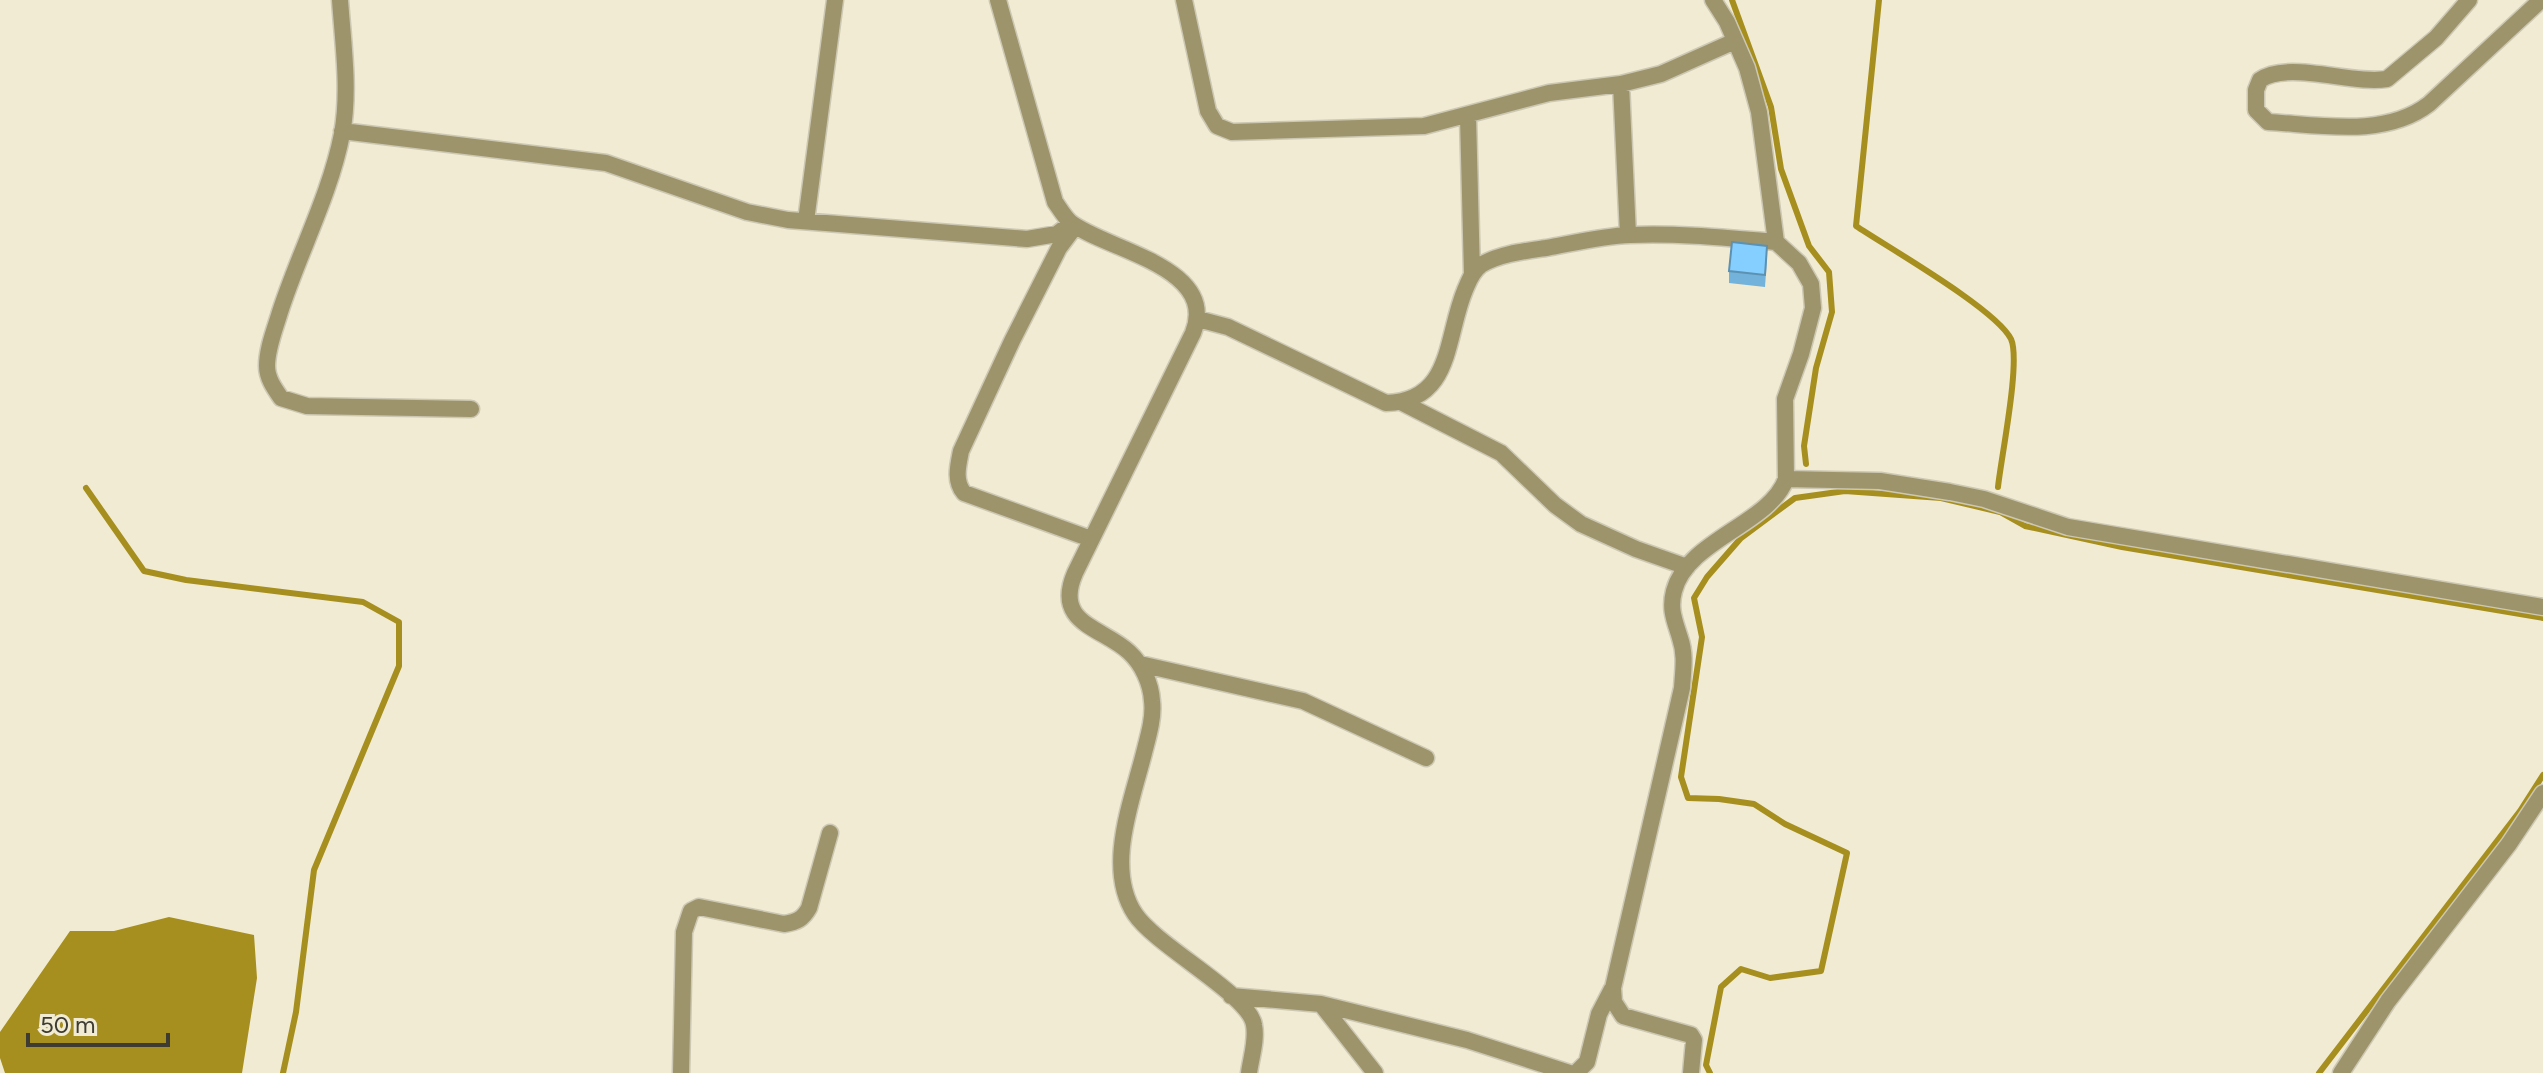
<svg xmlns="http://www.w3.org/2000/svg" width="2543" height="1073" font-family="Figtree,sans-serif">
	<rect width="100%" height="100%" fill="#f1ebd3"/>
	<path fill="#a68f1e" d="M 169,917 L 254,935 L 257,978 L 242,1073 L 5,1073 L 0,1058 L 0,1032 L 70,931 L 114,931 Z"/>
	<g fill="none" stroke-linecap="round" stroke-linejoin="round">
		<path stroke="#a68f1e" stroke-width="6" d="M 1732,0 L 1771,107 L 1781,169 L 1809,246 L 1829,272 L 1832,312 L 1816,368 L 1804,446 L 1806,464
			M 1879,0 L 1856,226 C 1889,248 1996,309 2011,339 C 2021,361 2001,458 1998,487
			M 86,488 L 144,571 L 186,580 L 363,602 L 399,622 L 399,666 L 314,870 L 296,1012 L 283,1073
			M 1710,1073 L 1706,1065 L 1721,987 L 1741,969 L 1770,978 L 1821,971 L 1847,853 L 1785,824 L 1754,804 L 1719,799 L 1688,798 L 1681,777 L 1702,637 L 1694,598 L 1707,577 L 1741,538 L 1795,498 L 1845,491 L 1941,498 L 2000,512 L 2025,526 L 2122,547 L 2543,618
			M 2319,1073 L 2520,811 L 2543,775"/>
		<g stroke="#cdc8b3" stroke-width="19">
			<path id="street" d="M 340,0 C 343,43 350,91 342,134 C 330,195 299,253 280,312 C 275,329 267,348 267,366 C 267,378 274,388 281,398 L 307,406 L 471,409
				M 998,0 L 1055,202 C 1060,209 1064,216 1070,222 C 1105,250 1219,266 1193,333 L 1075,573 C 1053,624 1102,627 1129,652 C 1142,664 1151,683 1152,701 C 1154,716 1149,734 1145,749 C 1133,799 1104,867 1135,914 C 1156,946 1250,995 1254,1025 C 1257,1040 1251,1058 1249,1073
				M 1184,0 L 1208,111 L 1217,126 L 1232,132 L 1424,126 L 1549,93 L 1621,84 L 1661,74 L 1735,41
				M 2469,0 L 2436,38 L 2387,79 C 2353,85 2287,60 2260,80 L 2256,90 L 2256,110 L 2268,122 C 2320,125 2385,138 2429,104 L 2541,0
				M 1621,84 L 1628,235
				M 1468,116 L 1472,274
				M 342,131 L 606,163 L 747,212 L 788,220 L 1027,239 L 1057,234 L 1071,223
				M 806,221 L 835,0
				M 1074,228 L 1059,248 L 1012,341 L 961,451 C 958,466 954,481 964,493 L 1091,539
				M 1198,319 L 1228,327 L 1386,403 C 1453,401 1445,338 1465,290 C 1469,281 1472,271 1481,265 C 1499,254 1525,251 1546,248 C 1574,243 1602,236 1630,235 C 1679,233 1728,238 1776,242
				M 1403,403 L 1501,453 L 1555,505 L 1581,524 L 1636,549 L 1687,567
				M 1786,479 L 1880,481 L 1950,492 L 1984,499 L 2068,527 L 2543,607
				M 1140,664 L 1303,701 L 1426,758
				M 1231,996 L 1321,1004 L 1467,1040 L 1570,1073
				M 1321,1004 L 1375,1073
				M 681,1073 L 684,932 L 691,911 L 699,907 L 784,924 C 797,922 803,919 809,908 L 830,833
				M 1576,1073 L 1587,1062 L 1599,1014 L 1612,989
				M 1691,1073 L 1694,1040 L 1691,1035 L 1623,1016 L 1614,1002 L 1613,988 L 1682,688 C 1683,671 1686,655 1680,638 C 1675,621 1669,610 1674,591 C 1687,540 1770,524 1786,479 L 1785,399 L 1801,354 L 1813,308 L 1811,284 L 1799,263 L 1776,242 L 1759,112 L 1747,68 L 1727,22 L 1713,0
				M 2341,1073 L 2388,1001 L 2509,844 L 2543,793"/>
		</g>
		<use href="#street" stroke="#9d946c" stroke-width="16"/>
	</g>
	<path fill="#72b2db" d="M 1767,258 L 1765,287 L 1729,283 L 1729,271 Z"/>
	<path fill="#84cfff" stroke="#5c91b2" stroke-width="2" d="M 1732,242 L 1767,246 L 1765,275 L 1729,271 Z"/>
	<path d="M28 1033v12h140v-12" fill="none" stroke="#3d3b32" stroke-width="4"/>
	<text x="40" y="1033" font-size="24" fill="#3d3b32" stroke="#f1ebd3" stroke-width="6" paint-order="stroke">50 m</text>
</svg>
